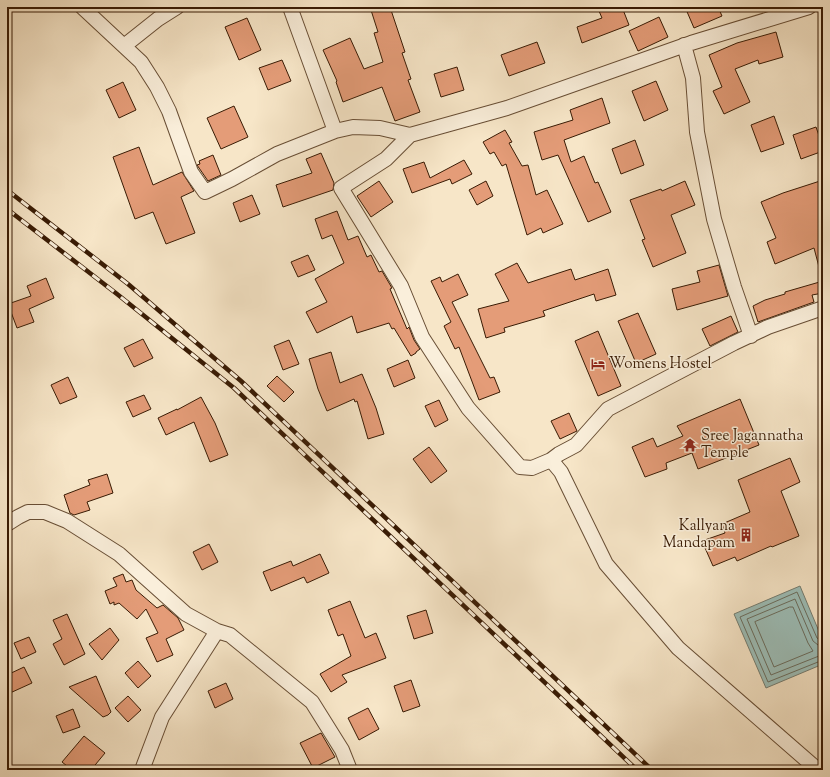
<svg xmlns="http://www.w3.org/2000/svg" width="830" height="777" font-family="'Sorts Mill Goudy',serif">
	<rect width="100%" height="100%" fill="#f7e6c8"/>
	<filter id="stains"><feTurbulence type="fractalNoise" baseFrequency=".005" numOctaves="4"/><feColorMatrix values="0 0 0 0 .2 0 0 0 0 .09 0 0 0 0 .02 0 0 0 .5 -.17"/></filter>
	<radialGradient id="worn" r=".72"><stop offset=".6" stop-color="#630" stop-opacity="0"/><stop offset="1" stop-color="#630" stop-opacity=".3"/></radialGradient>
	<path fill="#9dbfb9" stroke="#757d71" d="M 800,586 L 823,641 L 823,664 L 766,688 L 734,614 Z"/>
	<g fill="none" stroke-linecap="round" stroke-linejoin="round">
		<path stroke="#6b6d5e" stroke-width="1" d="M 790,607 L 793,607 L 808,643 L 813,651 L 774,667 L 755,622 Z
			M 823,641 L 820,640 L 817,638 L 797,592 L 740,617 L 768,682 L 823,660
			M 823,646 L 818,645 L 813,641 L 795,599 L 747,619 L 771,675 L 819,656 L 823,655"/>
	</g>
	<path fill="#e49c78" stroke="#391b04" d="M 370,7 L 390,7 L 405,52 L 402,53 L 411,79 L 408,80 L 420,112 L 395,121 L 382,87 L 343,102 L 336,82 L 337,81 L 323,50 L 350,38 L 364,69 L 383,62 L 374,33 L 378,32 Z
		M 609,7 L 622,7 L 629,25 L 582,43 L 577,27 L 602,18 L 599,11 Z
		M 685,7 L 718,7 L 722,16 L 694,28 Z
		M 659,17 L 668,37 L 638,51 L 629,31 Z
		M 247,18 L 261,50 L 239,60 L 225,27 Z
		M 776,32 L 783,57 L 759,64 L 758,60 L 735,69 L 750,102 L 724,114 L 713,91 L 722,87 L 709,55 L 737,43 Z
		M 537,42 L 545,63 L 509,76 L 501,55 Z
		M 282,60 L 291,81 L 268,90 L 259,68 Z
		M 457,67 L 464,90 L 441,97 L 434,74 Z
		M 656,81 L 668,110 L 644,121 L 632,91 Z
		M 123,82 L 136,110 L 119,118 L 106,90 Z
		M 602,98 L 610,123 L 564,140 L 571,162 L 584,156 L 595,183 L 598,182 L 611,212 L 588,222 L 558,155 L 542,160 L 534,132 L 573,120 L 570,110 Z
		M 234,106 L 248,137 L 221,149 L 207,118 Z
		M 774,116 L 784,144 L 761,152 L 751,125 Z
		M 816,127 L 823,147 L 823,151 L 801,159 L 793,135 Z
		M 505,130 L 512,142 L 509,143 L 522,166 L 528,165 L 536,195 L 547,190 L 563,224 L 543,233 L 541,228 L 527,235 L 506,164 L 502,166 L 494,152 L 490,154 L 483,142 Z
		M 635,140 L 644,165 L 621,174 L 612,149 Z
		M 139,147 L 153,185 L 182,172 L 194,191 L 181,197 L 195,233 L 166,244 L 153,212 L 135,219 L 113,157 Z
		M 321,153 L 334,183 L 333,190 L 283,207 L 276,185 L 312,173 L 306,159 Z
		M 213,155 L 221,175 L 208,181 L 197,165 L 200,164 L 199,161 Z
		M 464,160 L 472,174 L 452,184 L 450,179 L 412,193 L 403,169 L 424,162 L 430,178 Z
		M 379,181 L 393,202 L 371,217 L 357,196 Z
		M 486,181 L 493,196 L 477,205 L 469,190 Z
		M 685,181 L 695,205 L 671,215 L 686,253 L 653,267 L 642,240 L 645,239 L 630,200 L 661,189 L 662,191 Z
		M 820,181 L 823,189 L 823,267 L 819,267 L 814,248 L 775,264 L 767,242 L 776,238 L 761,202 L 783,193 Z
		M 252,195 L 260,214 L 240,222 L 233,203 Z
		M 337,211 L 348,240 L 358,236 L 367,257 L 371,255 L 379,272 L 382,271 L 392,288 L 390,289 L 407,329 L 409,327 L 414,340 L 420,349 L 416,352 L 416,353 L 411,356 L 394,328 L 392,329 L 389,323 L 357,333 L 352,316 L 317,333 L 306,312 L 327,302 L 315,279 L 344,263 L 332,235 L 322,239 L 315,219 Z
		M 308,255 L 315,270 L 298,277 L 291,262 Z
		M 517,263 L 528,283 L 571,269 L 575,280 L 608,269 L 616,295 L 596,301 L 594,294 L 543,311 L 545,316 L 504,328 L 505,332 L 486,338 L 478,309 L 509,301 L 495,274 Z
		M 719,265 L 728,296 L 677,310 L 672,289 L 700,282 L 697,271 Z
		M 458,274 L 468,295 L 452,302 L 490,378 L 494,377 L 500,392 L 479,400 L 459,347 L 455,349 L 444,326 L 451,322 L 431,281 L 440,277 L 442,282 Z
		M 46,278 L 54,298 L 29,309 L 34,322 L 17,328 L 8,304 L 31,296 L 27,286 Z
		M 823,281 L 823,293 L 812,295 L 814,302 L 758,322 L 753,306 L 765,300 L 785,294 L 785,292 Z
		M 638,313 L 656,354 L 636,363 L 618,321 Z
		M 731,316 L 738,332 L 710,346 L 702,329 Z
		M 598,331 L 621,386 L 598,396 L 575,341 Z
		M 143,339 L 153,358 L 134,367 L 124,348 Z
		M 289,340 L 299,364 L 283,370 L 274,346 Z
		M 331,352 L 340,383 L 362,374 L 376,408 L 384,434 L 368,439 L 357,401 L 355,402 L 354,399 L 327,411 L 318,389 L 309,359 Z
		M 408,360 L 415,378 L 394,387 L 387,369 Z
		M 277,376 L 294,392 L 284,402 L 267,386 Z
		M 68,377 L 77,397 L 60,404 L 51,385 Z
		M 144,395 L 151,409 L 133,417 L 126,402 Z
		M 201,397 L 215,423 L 228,455 L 210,462 L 194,422 L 166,435 L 158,418 L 177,409 L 177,410 Z
		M 740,399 L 759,445 L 698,469 L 692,453 L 666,463 L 667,469 L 645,477 L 632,447 L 653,438 L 657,447 L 683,436 L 677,426 Z
		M 439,400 L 448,420 L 435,427 L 425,406 Z
		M 569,413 L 577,431 L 560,439 L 551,421 Z
		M 429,447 L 447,471 L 431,483 L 413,459 Z
		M 790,458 L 800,482 L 781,491 L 799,536 L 772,547 L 771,546 L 737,561 L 735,557 L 713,566 L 702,541 L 725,533 L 722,524 L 750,512 L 738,480 Z
		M 107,474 L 113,493 L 87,502 L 90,510 L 74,515 L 70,513 L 64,495 L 90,485 L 88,480 Z
		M 209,544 L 218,562 L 202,570 L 193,552 Z
		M 320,554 L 329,573 L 307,583 L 304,577 L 271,591 L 263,572 L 291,561 L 293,566 Z
		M 123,574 L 126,582 L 132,580 L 136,590 L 157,608 L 163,605 L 178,618 L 184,630 L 166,639 L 173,655 L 157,662 L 146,638 L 158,633 L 146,609 L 137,619 L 119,603 L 114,605 L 114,602 L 110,604 L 105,591 L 117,586 L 113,578 Z
		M 350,601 L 365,638 L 376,633 L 386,658 L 342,675 L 347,682 L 331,692 L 320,674 L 351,656 L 343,634 L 338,636 L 328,610 Z
		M 426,610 L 433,633 L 414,639 L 407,616 Z
		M 67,614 L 85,654 L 64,665 L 53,644 L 62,639 L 53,620 Z
		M 110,628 L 119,640 L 102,660 L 89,644 Z
		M 29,637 L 36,652 L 21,659 L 14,643 Z
		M 138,661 L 151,676 L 138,688 L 125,673 Z
		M 24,667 L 32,683 L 10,693 L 7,687 L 7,675 Z
		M 96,676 L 111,712 L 108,715 L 103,717 L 69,687 Z
		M 411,680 L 420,706 L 403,712 L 394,686 Z
		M 226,683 L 233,699 L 215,708 L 208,691 Z
		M 128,696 L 141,710 L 128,722 L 115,708 Z
		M 368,708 L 379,729 L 359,740 L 348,718 Z
		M 73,709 L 80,727 L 63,733 L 56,716 Z
		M 321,733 L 335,757 L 313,768 L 300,743 Z
		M 84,736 L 105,753 L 91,770 L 72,770 L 62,762 Z"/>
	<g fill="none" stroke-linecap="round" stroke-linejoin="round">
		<g stroke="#684e35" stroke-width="16">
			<path id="minor" d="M 82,7 L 141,62 L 157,87 L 169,111 L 191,172 L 205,192 L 232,179 L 277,154 L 335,131 L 353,127 L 380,128 L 410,135
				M 290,7 L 335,131
				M 809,7 L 691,43 L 507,108 L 410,135 L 386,159 L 341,188 L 401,286 L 422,337 L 468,408 L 520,467 L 532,468 L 551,460 L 561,472 L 606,564 L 678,648 L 818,770
				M 684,45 L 693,78 L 697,132 L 714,219 L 734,287 L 751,336
				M 124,46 L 158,19 L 177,7
				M 551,460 L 559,454 L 576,445 L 608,409 L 734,343 L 768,327 L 823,308
				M 7,524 L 18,517 L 28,512 L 45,512 L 67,521 L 119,554 L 186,614 L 217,631 L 162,717 L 142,770
				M 217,631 L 230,635 L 312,702 L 342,750 L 350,770"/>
		</g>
		<use href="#minor" stroke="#faefdb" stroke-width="14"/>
		<g stroke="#391b04" stroke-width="4.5">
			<path id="rail" d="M 7,190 L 128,284 L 241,381 L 652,770
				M 7,209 L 117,294 L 234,388 L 637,770"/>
		</g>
		<use href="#rail" stroke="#faefdb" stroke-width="3" stroke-dasharray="9" stroke-linecap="butt"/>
	</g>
	<defs>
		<g id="hotel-bare" transform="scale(1.08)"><path d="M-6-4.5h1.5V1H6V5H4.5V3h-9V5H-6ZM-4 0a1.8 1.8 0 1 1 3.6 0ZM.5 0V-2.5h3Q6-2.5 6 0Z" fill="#8f2418" stroke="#faefdb" stroke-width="2.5" paint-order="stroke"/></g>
		<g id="temple-bare" transform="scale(1.08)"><path d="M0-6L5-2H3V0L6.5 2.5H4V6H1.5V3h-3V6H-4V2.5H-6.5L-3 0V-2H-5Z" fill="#8f2418" stroke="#faefdb" stroke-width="2.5" paint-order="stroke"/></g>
		<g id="building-bare" transform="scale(1.08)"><path d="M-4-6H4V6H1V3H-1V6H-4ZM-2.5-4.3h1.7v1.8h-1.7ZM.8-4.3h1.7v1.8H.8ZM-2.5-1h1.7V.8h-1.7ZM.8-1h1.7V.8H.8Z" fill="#8f2418" stroke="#faefdb" stroke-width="2.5" paint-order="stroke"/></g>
	</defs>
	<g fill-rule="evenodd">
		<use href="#hotel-bare" x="598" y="364"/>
		<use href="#temple-bare" x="690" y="445"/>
		<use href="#building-bare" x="746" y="535"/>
	</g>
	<g text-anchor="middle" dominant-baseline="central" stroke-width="3" stroke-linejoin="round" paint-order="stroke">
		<g font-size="15" fill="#391b04" stroke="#faefdb" text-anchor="start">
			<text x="609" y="364">Womens Hostel</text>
			<text x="701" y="436">Sree Jagannatha<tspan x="701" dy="17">Temple</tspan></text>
			<text x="735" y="526" text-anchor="end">Kallyana<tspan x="735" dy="17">Mandapam</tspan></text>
		</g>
	</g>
	<rect width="830" height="777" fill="none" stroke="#f7e6c8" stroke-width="24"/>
	<rect x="8" y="8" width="814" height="761" fill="none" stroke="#391b04" stroke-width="2"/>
	<rect x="12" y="12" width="806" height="753" fill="none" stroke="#391b04"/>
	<rect width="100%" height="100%" filter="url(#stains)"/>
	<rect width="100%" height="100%" fill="url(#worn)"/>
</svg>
